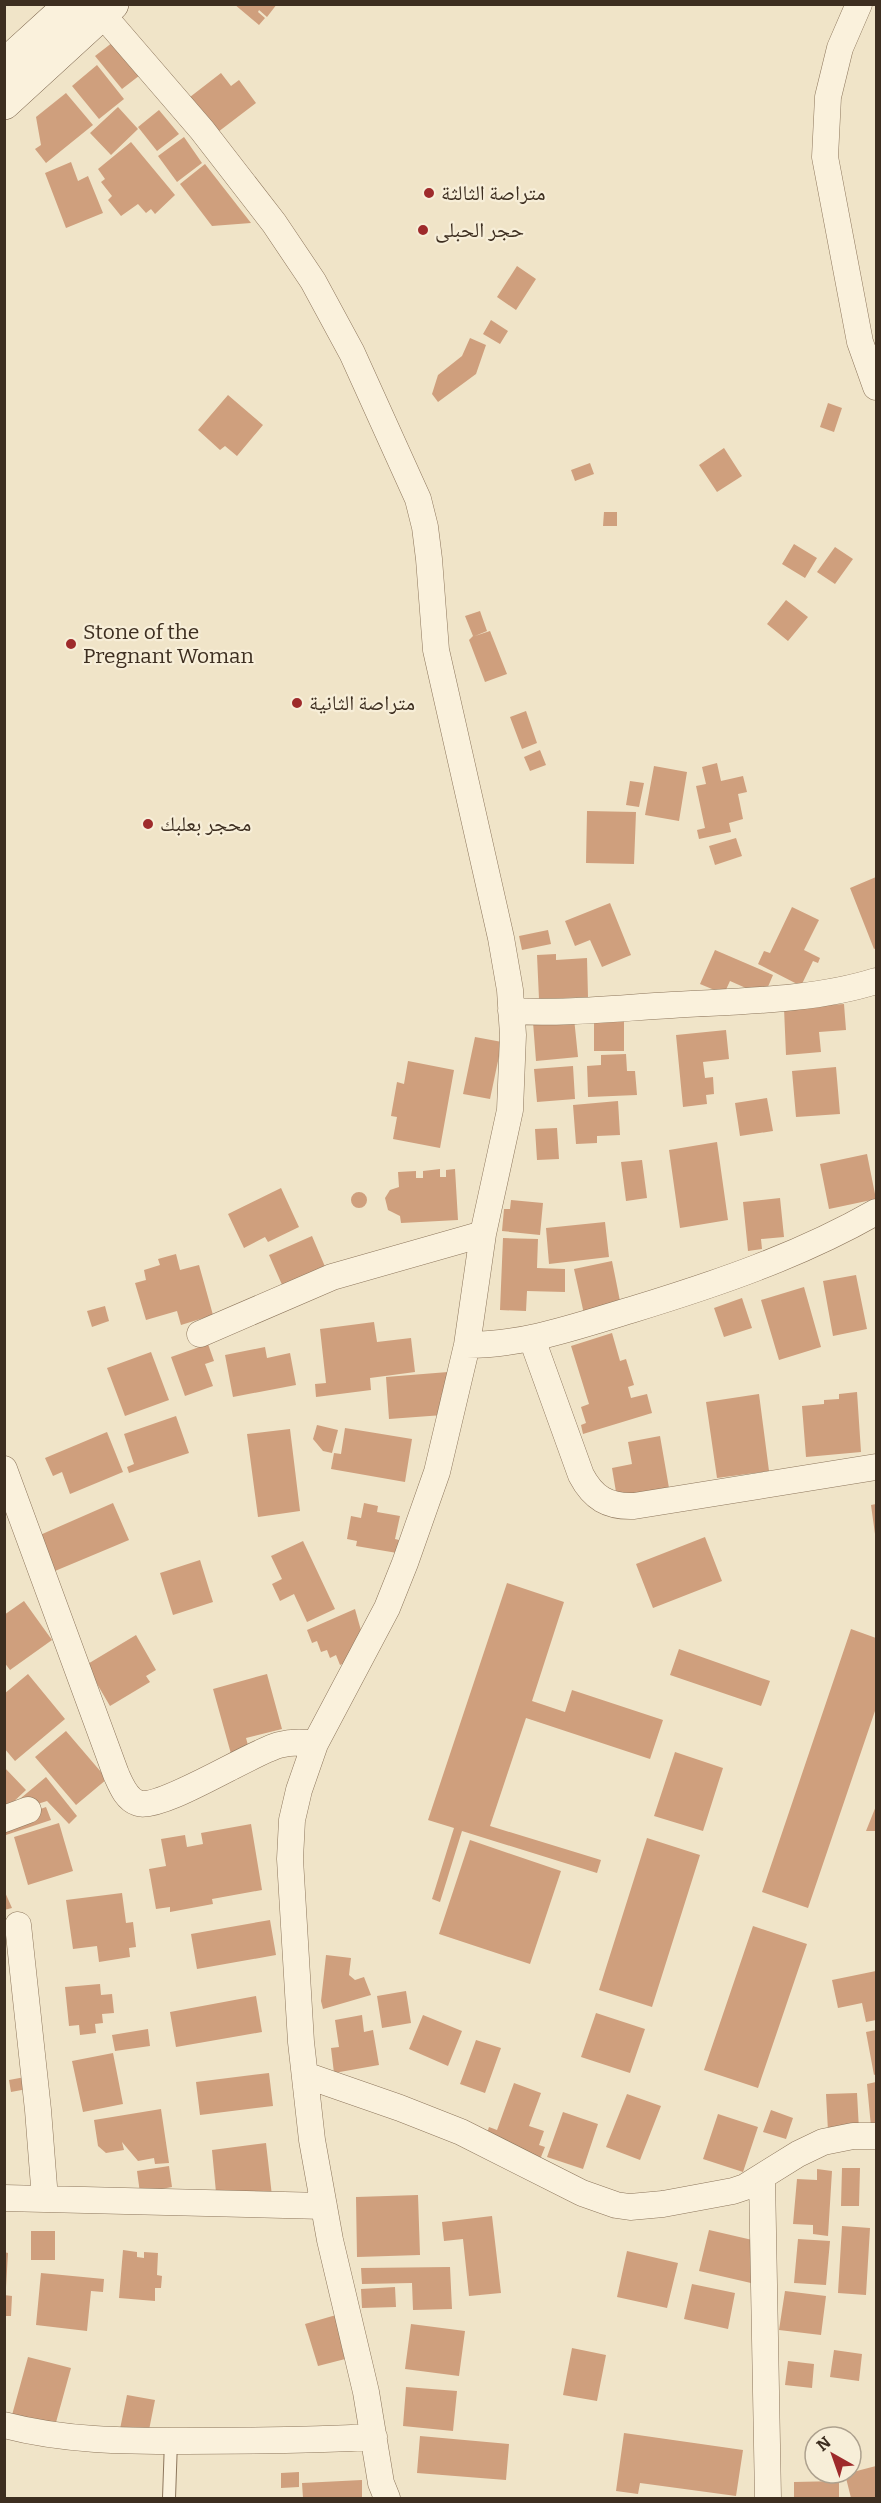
<svg xmlns="http://www.w3.org/2000/svg" width="881" height="2503" font-family="Bitter,'Noto Naskh Arabic',serif">
	<rect width="100%" height="100%" fill="#f0e4c8"/>
	<path fill="#cf9f7d" d="M 234,4 L 277,4 L 267,17 L 259,10 L 258,12 L 265,18 L 259,25 Z
		M 117,39 L 144,72 L 122,89 L 95,56 Z
		M 97,65 L 124,99 L 99,119 L 72,86 Z
		M 221,73 L 231,86 L 239,80 L 256,103 L 218,132 L 190,97 Z
		M 66,93 L 93,125 L 46,163 L 35,149 L 41,145 L 36,117 Z
		M 118,107 L 138,129 L 111,155 L 90,133 Z
		M 159,110 L 179,134 L 157,151 L 138,127 Z
		M 184,137 L 202,163 L 177,182 L 158,156 Z
		M 131,142 L 175,195 L 155,214 L 151,209 L 146,213 L 138,204 L 121,216 L 108,200 L 112,196 L 101,182 L 105,179 L 98,169 Z
		M 71,162 L 78,181 L 88,176 L 103,213 L 66,228 L 45,173 Z
		M 205,164 L 251,223 L 212,226 L 180,184 Z
		M 517,266 L 536,279 L 516,310 L 497,297 Z
		M 491,320 L 508,331 L 500,344 L 483,334 Z
		M 470,338 L 486,345 L 476,374 L 438,402 L 432,394 L 438,375 L 462,356 Z
		M 228,395 L 263,425 L 237,456 L 225,446 L 220,450 L 198,430 Z
		M 828,403 L 842,408 L 834,432 L 820,427 Z
		M 724,448 L 742,476 L 717,492 L 699,465 Z
		M 590,463 L 594,474 L 575,481 L 571,470 Z
		M 604,512 L 617,512 L 617,526 L 603,526 Z
		M 794,544 L 817,558 L 805,578 L 782,564 Z
		M 835,547 L 853,559 L 835,584 L 817,572 Z
		M 786,600 L 808,617 L 788,641 L 767,624 Z
		M 480,611 L 487,631 L 475,636 L 490,631 L 507,674 L 485,682 L 469,640 L 473,636 L 465,616 Z
		M 526,711 L 537,743 L 522,749 L 510,717 Z
		M 540,750 L 546,765 L 530,771 L 524,757 Z
		M 717,763 L 721,781 L 743,776 L 747,792 L 738,794 L 743,819 L 729,823 L 731,832 L 699,839 L 697,830 L 705,828 L 696,786 L 706,784 L 702,767 Z
		M 654,766 L 687,772 L 679,821 L 645,815 Z
		M 630,781 L 644,783 L 639,807 L 626,805 Z
		M 587,811 L 636,812 L 634,864 L 586,863 Z
		M 736,838 L 742,856 L 715,865 L 709,846 Z
		M 876,877 L 876,948 L 874,949 L 850,888 Z
		M 610,903 L 631,955 L 602,967 L 590,940 L 575,946 L 565,921 Z
		M 792,907 L 819,920 L 804,950 L 820,958 L 818,963 L 813,961 L 801,986 L 758,964 L 764,951 L 770,953 Z
		M 548,930 L 551,944 L 522,950 L 519,936 Z
		M 715,950 L 773,975 L 764,996 L 730,981 L 724,994 L 700,984 Z
		M 556,954 L 556,960 L 587,958 L 588,997 L 539,999 L 537,955 Z
		M 844,1004 L 846,1030 L 819,1032 L 821,1052 L 786,1055 L 784,1008 Z
		M 594,1015 L 624,1015 L 624,1051 L 594,1051 Z
		M 574,1018 L 578,1057 L 536,1061 L 533,1022 Z
		M 726,1030 L 729,1059 L 703,1062 L 705,1078 L 713,1077 L 714,1094 L 706,1095 L 707,1104 L 683,1107 L 676,1035 Z
		M 475,1037 L 502,1042 L 490,1099 L 463,1094 Z
		M 626,1054 L 627,1071 L 635,1071 L 637,1095 L 588,1097 L 587,1066 L 601,1065 L 601,1055 Z
		M 408,1061 L 454,1070 L 440,1148 L 393,1139 L 397,1117 L 391,1116 L 397,1082 L 404,1084 Z
		M 573,1066 L 575,1099 L 537,1102 L 534,1069 Z
		M 836,1067 L 840,1114 L 796,1117 L 792,1071 Z
		M 767,1098 L 773,1131 L 740,1136 L 735,1103 Z
		M 618,1101 L 620,1135 L 597,1136 L 597,1143 L 576,1144 L 573,1105 Z
		M 557,1128 L 559,1159 L 537,1160 L 535,1129 Z
		M 717,1142 L 728,1220 L 680,1228 L 669,1150 Z
		M 867,1154 L 876,1199 L 829,1209 L 820,1164 Z
		M 642,1160 L 647,1198 L 626,1201 L 621,1162 Z
		M 440,1169 L 440,1177 L 446,1177 L 446,1170 L 455,1169 L 458,1220 L 401,1223 L 400,1216 L 388,1210 L 385,1198 L 390,1190 L 399,1187 L 398,1172 L 416,1171 L 416,1178 L 423,1178 L 423,1171 Z
		M 281,1188 L 299,1227 L 268,1242 L 265,1237 L 244,1248 L 228,1214 Z
		M351 1200a8 8 0 1 1 16 0a8 8 0 1 1-16 0Z
		M 780,1198 L 784,1237 L 761,1239 L 762,1249 L 748,1251 L 743,1202 Z
		M 511,1200 L 543,1203 L 540,1235 L 502,1231 L 504,1209 L 510,1209 Z
		M 605,1222 L 609,1257 L 549,1264 L 546,1228 Z
		M 312,1236 L 326,1269 L 283,1287 L 269,1255 Z
		M 503,1238 L 538,1239 L 537,1268 L 565,1269 L 565,1292 L 527,1291 L 526,1311 L 500,1310 Z
		M 176,1254 L 180,1270 L 199,1265 L 213,1315 L 181,1325 L 177,1311 L 146,1320 L 135,1283 L 146,1280 L 144,1270 L 160,1265 L 158,1259 Z
		M 612,1261 L 621,1306 L 584,1314 L 574,1269 Z
		M 856,1275 L 867,1329 L 833,1336 L 823,1281 Z
		M 804,1287 L 821,1347 L 779,1360 L 761,1300 Z
		M 742,1298 L 752,1328 L 724,1337 L 714,1308 Z
		M 105,1306 L 109,1321 L 92,1327 L 87,1311 Z
		M 374,1322 L 377,1342 L 411,1338 L 415,1372 L 370,1378 L 371,1390 L 316,1397 L 315,1384 L 326,1383 L 320,1329 Z
		M 612,1333 L 620,1361 L 626,1359 L 634,1385 L 628,1387 L 631,1398 L 647,1394 L 652,1413 L 583,1434 L 581,1425 L 586,1423 L 581,1407 L 589,1404 L 571,1346 Z
		M 208,1344 L 214,1361 L 205,1364 L 213,1386 L 185,1396 L 171,1357 Z
		M 265,1347 L 267,1358 L 290,1353 L 296,1385 L 233,1397 L 225,1355 Z
		M 151,1352 L 169,1400 L 125,1416 L 107,1368 Z
		M 448,1372 L 449,1394 L 441,1395 L 443,1415 L 389,1419 L 386,1377 Z
		M 857,1392 L 861,1452 L 806,1457 L 802,1406 L 824,1404 L 824,1400 L 839,1399 L 839,1394 Z
		M 759,1394 L 769,1471 L 717,1478 L 706,1402 Z
		M 176,1416 L 189,1453 L 129,1473 L 127,1467 L 134,1464 L 124,1434 Z
		M 317,1425 L 338,1430 L 332,1453 L 323,1451 L 313,1439 Z
		M 345,1428 L 412,1439 L 405,1482 L 331,1469 L 334,1453 L 341,1454 Z
		M 290,1429 L 300,1511 L 258,1517 L 247,1434 Z
		M 107,1432 L 123,1472 L 70,1494 L 62,1472 L 53,1476 L 45,1458 Z
		M 660,1436 L 669,1488 L 617,1498 L 612,1468 L 632,1464 L 628,1442 Z
		M 113,1503 L 129,1540 L 55,1571 L 40,1535 Z
		M 364,1503 L 378,1506 L 377,1512 L 400,1516 L 395,1539 L 399,1540 L 397,1553 L 356,1546 L 357,1541 L 347,1539 L 351,1516 L 361,1518 Z
		M 876,1504 L 876,1533 L 875,1534 L 871,1505 Z
		M 705,1537 L 722,1581 L 653,1608 L 636,1564 Z
		M 303,1541 L 335,1609 L 307,1622 L 294,1594 L 280,1601 L 272,1584 L 282,1579 L 271,1556 Z
		M 200,1560 L 213,1602 L 173,1615 L 160,1573 Z
		M 507,1583 L 564,1602 L 532,1701 L 565,1712 L 572,1690 L 663,1720 L 650,1759 L 526,1718 L 490,1826 L 601,1860 L 597,1873 L 462,1831 L 440,1902 L 432,1899 L 454,1828 L 428,1820 Z
		M 24,1601 L 52,1640 L 10,1670 L 4,1662 L 4,1615 Z
		M 355,1609 L 362,1634 L 360,1657 L 340,1665 L 336,1655 L 330,1658 L 327,1650 L 321,1652 L 317,1641 L 312,1643 L 307,1630 Z
		M 851,1629 L 876,1638 L 876,1708 L 808,1908 L 762,1892 Z
		M 136,1635 L 156,1670 L 146,1676 L 150,1682 L 110,1706 L 86,1665 Z
		M 679,1649 L 770,1681 L 761,1706 L 670,1675 Z
		M 28,1674 L 65,1719 L 15,1761 L 4,1748 L 4,1694 Z
		M 267,1674 L 282,1729 L 246,1738 L 251,1756 L 233,1761 L 213,1689 Z
		M 66,1731 L 107,1779 L 76,1805 L 35,1757 Z
		M 675,1752 L 723,1768 L 703,1831 L 654,1816 Z
		M 4,1767 L 26,1790 L 8,1807 L 4,1803 Z
		M 46,1777 L 77,1816 L 69,1824 L 47,1801 L 25,1808 L 21,1798 Z
		M 876,1806 L 876,1831 L 866,1831 Z
		M 46,1807 L 51,1820 L 6,1835 L 4,1822 Z
		M 59,1823 L 73,1871 L 28,1885 L 14,1837 Z
		M 251,1824 L 262,1890 L 212,1899 L 213,1904 L 170,1912 L 170,1907 L 156,1909 L 149,1869 L 166,1866 L 161,1839 L 185,1835 L 187,1847 L 203,1844 L 201,1833 Z
		M 647,1838 L 700,1855 L 652,2007 L 599,1990 Z
		M 470,1840 L 561,1871 L 530,1964 L 439,1934 Z
		M 4,1890 L 12,1908 L 4,1910 Z
		M 122,1893 L 126,1923 L 133,1922 L 136,1947 L 129,1948 L 130,1957 L 99,1962 L 97,1946 L 73,1949 L 66,1900 Z
		M 270,1920 L 276,1955 L 197,1969 L 191,1934 Z
		M 753,1926 L 807,1944 L 758,2088 L 704,2070 Z
		M 326,1955 L 351,1958 L 349,1975 L 355,1980 L 364,1977 L 371,1995 L 323,2009 L 321,2001 Z
		M 876,1971 L 876,2020 L 866,2022 L 862,2003 L 838,2008 L 832,1980 Z
		M 100,1984 L 101,1995 L 112,1994 L 114,2013 L 102,2014 L 103,2023 L 95,2024 L 96,2033 L 80,2035 L 79,2025 L 69,2026 L 65,1987 Z
		M 406,1991 L 411,2023 L 382,2028 L 377,1996 Z
		M 256,1996 L 262,2032 L 176,2047 L 170,2012 Z
		M 596,2013 L 645,2029 L 630,2073 L 581,2057 Z
		M 362,2015 L 364,2032 L 373,2030 L 379,2065 L 334,2073 L 331,2048 L 339,2047 L 335,2020 Z
		M 423,2015 L 462,2031 L 448,2066 L 409,2049 Z
		M 148,2029 L 150,2046 L 115,2051 L 112,2035 Z
		M 876,2030 L 876,2074 L 874,2075 L 866,2032 Z
		M 476,2040 L 501,2048 L 485,2093 L 460,2084 Z
		M 113,2053 L 123,2104 L 83,2112 L 72,2061 Z
		M 269,2073 L 273,2106 L 200,2115 L 196,2082 Z
		M 25,2077 L 27,2089 L 11,2092 L 9,2080 Z
		M 876,2082 L 876,2126 L 871,2127 L 867,2084 Z
		M 514,2083 L 541,2093 L 529,2126 L 544,2131 L 539,2145 L 545,2147 L 539,2162 L 485,2139 L 489,2127 L 497,2130 Z
		M 857,2093 L 859,2130 L 828,2131 L 826,2094 Z
		M 627,2094 L 661,2106 L 640,2160 L 606,2147 Z
		M 161,2109 L 169,2163 L 155,2164 L 154,2158 L 138,2161 L 122,2142 L 124,2150 L 106,2153 L 98,2146 L 94,2120 Z
		M 771,2110 L 793,2118 L 786,2139 L 763,2132 Z
		M 563,2112 L 598,2124 L 583,2169 L 547,2157 Z
		M 718,2114 L 758,2127 L 743,2172 L 703,2159 Z
		M 266,2143 L 272,2196 L 217,2203 L 212,2150 Z
		M 169,2166 L 172,2187 L 140,2193 L 137,2171 Z
		M 842,2168 L 860,2168 L 859,2206 L 841,2206 Z
		M 817,2169 L 832,2171 L 828,2236 L 813,2234 L 813,2225 L 793,2224 L 797,2179 L 817,2180 Z
		M 418,2195 L 420,2255 L 357,2257 L 356,2197 Z
		M 492,2216 L 501,2293 L 469,2296 L 463,2239 L 444,2241 L 442,2222 Z
		M 842,2226 L 870,2228 L 866,2295 L 838,2293 Z
		M 709,2230 L 761,2242 L 751,2283 L 699,2271 Z
		M 31,2231 L 55,2231 L 55,2260 L 31,2260 Z
		M 798,2239 L 830,2241 L 826,2285 L 794,2283 Z
		M 123,2250 L 137,2252 L 137,2257 L 144,2258 L 144,2252 L 158,2253 L 157,2275 L 162,2276 L 161,2288 L 155,2288 L 155,2301 L 119,2298 Z
		M 627,2251 L 678,2263 L 667,2308 L 617,2297 Z
		M 4,2252 L 8,2253 L 6,2287 L 4,2287 Z
		M 450,2267 L 452,2309 L 413,2310 L 412,2283 L 362,2284 L 361,2268 Z
		M 41,2273 L 104,2279 L 103,2292 L 91,2291 L 87,2331 L 36,2325 Z
		M 692,2284 L 735,2293 L 728,2329 L 684,2319 Z
		M 395,2287 L 396,2307 L 362,2308 L 361,2289 Z
		M 785,2291 L 826,2296 L 821,2335 L 779,2330 Z
		M 4,2295 L 12,2296 L 11,2316 L 4,2316 Z
		M 336,2315 L 349,2358 L 318,2366 L 305,2324 Z
		M 411,2324 L 465,2331 L 459,2376 L 405,2369 Z
		M 572,2348 L 606,2355 L 597,2401 L 563,2395 Z
		M 834,2350 L 862,2354 L 859,2381 L 830,2377 Z
		M 28,2357 L 71,2368 L 55,2426 L 12,2415 Z
		M 788,2361 L 814,2364 L 812,2388 L 785,2385 Z
		M 406,2387 L 457,2391 L 453,2431 L 403,2426 Z
		M 127,2395 L 155,2400 L 148,2435 L 120,2429 Z
		M 624,2433 L 743,2450 L 736,2496 L 640,2483 L 638,2494 L 616,2491 Z
		M 420,2436 L 509,2444 L 506,2480 L 417,2473 Z
		M 876,2466 L 876,2498 L 851,2498 L 845,2474 Z
		M 299,2472 L 299,2487 L 281,2488 L 281,2473 Z
		M 362,2480 L 362,2498 L 303,2498 L 302,2483 Z
		M 839,2481 L 839,2498 L 794,2498 L 794,2482 Z"/>
	<g fill="none" stroke-linecap="round" stroke-linejoin="round">
		<g stroke="#8d765c" stroke-width="14">
			<path id="service" d="M 169,2498 L 171,2441"/>
		</g>
		<g stroke="#8d765c" stroke-width="27">
			<path id="minor" d="M 859,4 L 840,48 L 828,97 L 825,157 L 860,342 L 876,387
				M 102,14 L 202,130 L 274,223 L 313,281 L 352,353 L 418,499 L 425,527 L 429,559 L 436,650 L 501,938 L 510,990 L 513,1035 L 510,1110 L 483,1234 L 467,1345 L 437,1472 L 405,1563 L 387,1608 L 315,1744 L 299,1790 L 292,1820 L 290,1859 L 301,2042 L 312,2140 L 330,2240 L 366,2392 L 381,2483 L 387,2498
				M 511,1011 C 565,1014 618,1008 672,1005 C 738,1001 813,1001 876,981
				M 200,1334 L 332,1277 L 483,1234
				M 532,1339 L 581,1475 C 593,1498 608,1507 634,1506 L 876,1467
				M 467,1345 C 525,1345 577,1326 631,1310 C 716,1284 799,1256 876,1212
				M 4,1469 L 116,1774 C 121,1785 126,1799 138,1803 C 161,1811 250,1753 279,1745 C 291,1742 303,1742 315,1744
				M 4,1819 L 28,1810
				M 18,1925 L 38,2110 L 45,2199
				M 305,2075 L 400,2108 L 461,2132 L 582,2193 L 616,2205 L 630,2207 L 663,2204 L 733,2191 L 745,2187 L 798,2154 L 823,2142 L 853,2136 L 876,2136
				M 762,2178 L 768,2498
				M 4,2198 L 324,2206
				M 4,2425 C 65,2441 124,2441 186,2441 C 249,2441 312,2440 374,2437"/>
		</g>
		<g stroke="#6f573f" stroke-width="34">
			<path id="secondary" d="M 4,66 L 72,4
				M 4,103 L 112,4"/>
		</g>
		<use href="#service" stroke="#faf1dc" stroke-width="12"/>
		<use href="#minor" stroke="#faf1dc" stroke-width="26"/>
		<use href="#secondary" stroke="#faf1dc" stroke-width="33"/>
	</g>
	<g fill="#9e2a2b" stroke="#f7eed8" stroke-width="2">
		<circle cx="429" cy="193" r="6"/>
		<circle cx="423" cy="230" r="6"/>
		<circle cx="71" cy="644" r="6"/>
		<circle cx="297" cy="703" r="6"/>
		<circle cx="148" cy="824" r="6"/>
	</g>
	<g text-anchor="middle" dominant-baseline="central" stroke-width="4.5" stroke-linejoin="round" paint-order="stroke">
		<g font-size="21" fill="#3d2e20" stroke="#f7eed8" text-anchor="start">
			<text x="441" y="193">متراصة الثالثة</text>
			<text x="435" y="230">حجر الحبلى</text>
			<text x="83" y="632">Stone of the<tspan x="83" dy="24">Pregnant Woman</tspan></text>
			<text x="309" y="703">متراصة الثانية</text>
			<text x="160" y="824">محجر بعلبك</text>
		</g>
	</g>
	<rect width="881" height="2503" fill="none" stroke="#3d2e20" stroke-width="12"/>
	<g transform="translate(833 2455) rotate(320)"><circle r="28" fill="#f7eed8" stroke="#ada18e" stroke-width="1.5"/>
	<path d="M0-4.5L10 22L0 15L-10 22Z" fill="#9e2a2b"/>
	<text y="-9" font-size="16" font-weight="bold" text-anchor="middle" fill="#3d2e20">N</text>
	</g>
</svg>
